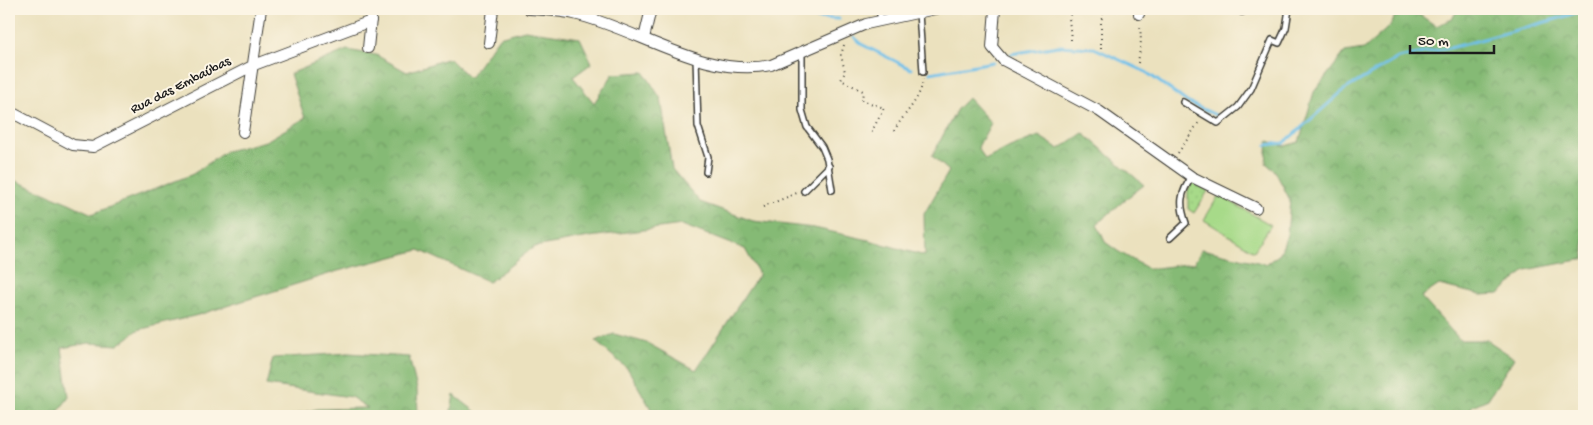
<svg xmlns="http://www.w3.org/2000/svg" width="1593" height="425" font-family="'Gochi Hand',sans-serif">
	<defs>
		<pattern id="forest-crowns" width="20" height="18" patternUnits="userSpaceOnUse" patternTransform="scale(1.25)"><rect width="20" height="18" fill="#85ba75"/><path d="M2 6a3 3 0 1 1 6 0M12 15a3 3 0 1 1 6 0" fill="none" stroke="#729f65"/></pattern>
		<pattern id="park-dots" width="8" height="8" patternUnits="userSpaceOnUse" patternTransform="scale(1.25)"><rect width="8" height="8" fill="#a7da89"/><path d="M2 2h.1M6 6h.1" fill="none" stroke="#8fba76" stroke-width="1.8" stroke-linecap="round"/></pattern>
	</defs>
	<rect width="100%" height="100%" fill="#fcf5e5"/>
	<filter id="ink" filterUnits="userSpaceOnUse"><feTurbulence type="fractalNoise" baseFrequency=".02" numOctaves="2"/><feDisplacementMap in="SourceGraphic" scale="10" xChannelSelector="R" yChannelSelector="G"/><feConvolveMatrix kernelMatrix="1 2 1 2 8 2 1 2 1" color-interpolation-filters="sRGB"/></filter>
	<filter id="wash" filterUnits="userSpaceOnUse"><feTurbulence type="fractalNoise" baseFrequency=".0096" numOctaves="4" result="noise"/><feDisplacementMap in="SourceGraphic" scale="20" xChannelSelector="R" yChannelSelector="G"/><feGaussianBlur stdDeviation="1.12" result="paint"/><feColorMatrix in="noise" values="0 0 0 0 0 0 0 0 0 0 0 0 0 0 0 0 0 1.4 0 .05"/><feComposite in="paint" operator="in"/></filter>
	<g filter="url(#wash)">
		<rect width="100%" height="100%" fill="#ebe1be"/>
		<path fill="url(#forest-crowns)" stroke="#506b48" d="M 1397,9 L 1414,9 L 1414,11 L 1436,26 L 1452,19 L 1458,9 L 1584,9 L 1584,259 L 1526,270 L 1499,294 L 1481,295 L 1439,285 L 1421,297 L 1460,340 L 1487,340 L 1514,358 L 1488,399 L 1472,406 L 1468,416 L 655,416 L 628,369 L 595,341 L 614,334 L 647,343 L 696,370 L 759,274 L 745,249 L 682,225 L 589,237 L 534,247 L 489,282 L 419,250 L 338,271 L 198,315 L 138,330 L 118,345 L 89,343 L 62,348 L 69,397 L 55,416 L 9,415 L 9,178 L 69,203 L 92,214 L 193,174 L 226,151 L 266,141 L 305,118 L 290,74 L 347,50 L 376,55 L 407,72 L 449,58 L 469,78 L 499,37 L 525,30 L 580,38 L 592,63 L 573,77 L 594,103 L 613,74 L 644,72 L 661,99 L 672,169 L 700,202 L 753,221 L 814,228 L 869,240 L 925,256 L 924,214 L 949,171 L 932,156 L 957,109 L 968,98 L 991,123 L 978,147 L 985,160 L 1010,147 L 1039,136 L 1059,149 L 1083,133 L 1144,185 L 1127,198 L 1097,224 L 1105,242 L 1119,252 L 1149,269 L 1194,263 L 1202,249 L 1266,264 L 1280,254 L 1287,235 L 1290,200 L 1275,171 L 1266,163 L 1268,141 L 1285,146 L 1299,142 L 1314,92 L 1345,52 L 1364,49 L 1392,24 Z
			M 348,353 L 409,357 L 417,389 L 418,416 L 290,416 L 317,409 L 368,408 L 351,397 L 266,385 L 273,358 Z
			M 454,395 L 481,416 L 450,416 Z"/>
		<path fill="url(#park-dots)" stroke="#627b52" d="M 1193,182 L 1208,191 L 1194,213 L 1188,209 L 1188,190 Z"/>
		<path fill="#a7da89" stroke="#627b52" d="M 1219,195 L 1271,225 L 1254,251 L 1204,220 Z"/>
		<g fill="none" stroke-linecap="round" stroke-linejoin="round">
			<path stroke="#6ec0ea" stroke-width="3" d="M 792,9 L 818,18 L 839,19
				M 854,37 L 863,45 L 911,69
				M 1011,54 L 1058,46 L 1094,48 L 1146,72 L 1187,102 L 1216,115
				M 930,73 L 993,62
				M 1266,145 L 1284,143 L 1344,90 L 1398,58 L 1454,47 L 1560,18 L 1584,10"/>
		</g>
	</g>
	<g filter="url(#ink)">
		<g fill="none" stroke-linecap="round" stroke-linejoin="round">
			<g stroke="#3b3a34" stroke-width="8">
				<path id="lane" d="M 879,9 L 881,21
					M 1242,12 L 1242,9
					M 919,13 L 923,72
					M 802,52 L 802,110 L 807,127 L 822,147 L 827,159 L 832,190
					M 696,58 L 698,126 L 708,157 L 706,172
					M 1183,102 L 1218,123 L 1238,107 L 1251,89 L 1272,40 L 1279,43 L 1286,28 L 1289,9
					M 804,191 L 829,166
					M 1170,238 L 1186,223 C 1179,204 1180,193 1192,177"/>
			</g>
			<g stroke="#3b3a34" stroke-width="12">
				<path id="street" d="M 529,9 C 544,10 560,11 574,14 C 637,28 705,79 771,65 L 866,24 L 935,9
					M 995,9 L 992,47 L 1003,60 L 1099,111 L 1192,177 L 1256,208
					M 1139,14 L 1140,9
					M 644,38 L 651,9
					M 489,43 L 493,9
					M 368,48 L 372,9
					M 9,111 L 73,145 L 93,147 L 254,65 L 371,21
					M 243,132 L 261,9"/>
			</g>
			<path stroke="#3b3a34" stroke-width="2" stroke-dasharray="1 4" stroke-linecap="butt" d="M 1071,40 L 1069,18 L 1072,9
				M 844,45 L 841,55 L 845,72 L 841,80 L 863,91 L 862,100 L 884,108 L 871,133
				M 1101,49 L 1101,22 L 1104,9
				M 1138,63 L 1141,41 L 1140,24
				M 894,131 C 904,113 921,100 923,79
				M 1178,153 L 1199,122
				M 763,207 L 797,193"/>
			<use href="#lane" stroke="#fff" stroke-width="5"/>
			<use href="#street" stroke="#fff" stroke-width="10"/>
		</g>
	</g>
	<g text-anchor="middle" dominant-baseline="central" stroke-width="4" stroke-linejoin="round" paint-order="stroke">
		<g font-size="14" fill="#1c1c1c" stroke="#fcf5e5">
			<text transform="translate(181 86) rotate(-27)">Rua das Embaúbas</text>
		</g>
	</g>
	<rect width="1593" height="425" fill="none" stroke="#fcf5e5" stroke-width="30"/>
	<path d="M1410 45v8h84v-8" fill="none" stroke="#1c1c1c" stroke-width="2.5"/>
	<text x="1418" y="45" font-size="15" fill="#1c1c1c" stroke="#fcf5e5" stroke-width="4" paint-order="stroke">50 m</text>
</svg>
